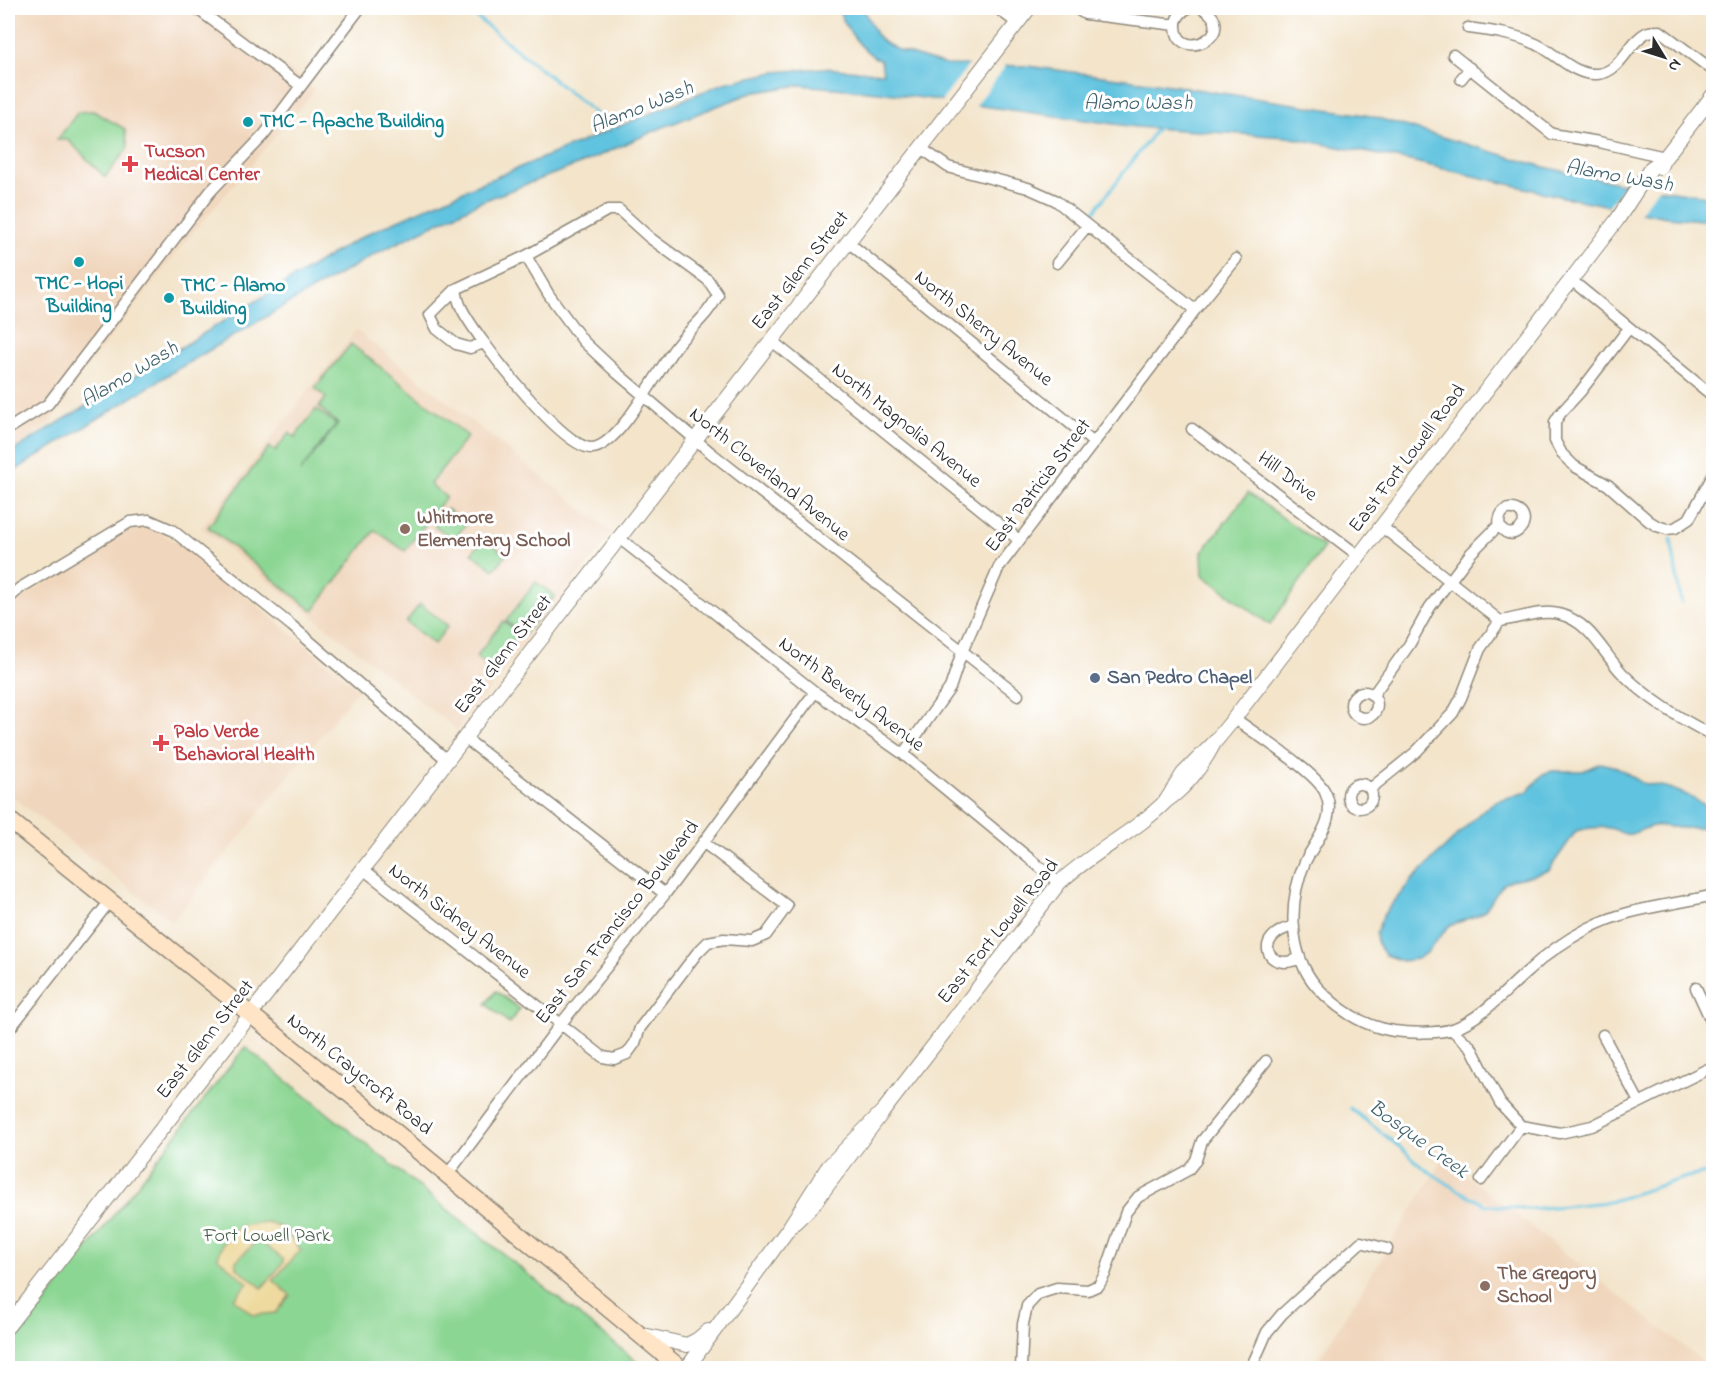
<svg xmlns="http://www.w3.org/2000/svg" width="1721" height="1376" font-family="'Indie Flower',sans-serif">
	<rect width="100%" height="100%" fill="#fff"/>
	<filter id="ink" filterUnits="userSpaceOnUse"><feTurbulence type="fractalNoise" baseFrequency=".0167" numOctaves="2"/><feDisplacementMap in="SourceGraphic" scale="12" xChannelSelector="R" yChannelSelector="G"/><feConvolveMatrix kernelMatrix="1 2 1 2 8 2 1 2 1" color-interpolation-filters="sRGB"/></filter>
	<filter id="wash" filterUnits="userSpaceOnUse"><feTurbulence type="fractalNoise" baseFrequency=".008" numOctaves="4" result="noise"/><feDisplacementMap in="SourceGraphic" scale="24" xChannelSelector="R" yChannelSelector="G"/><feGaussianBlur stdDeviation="1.35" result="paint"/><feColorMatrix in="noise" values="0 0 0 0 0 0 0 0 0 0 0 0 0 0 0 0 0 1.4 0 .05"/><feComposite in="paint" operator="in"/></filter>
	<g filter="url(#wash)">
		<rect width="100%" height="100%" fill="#f3e4ca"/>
		<path fill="#f0d6bc" d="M 8,8 L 207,8 L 315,90 L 189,237 L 60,401 L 50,424 L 8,452 Z
			M 356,330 L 613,533 L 457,730 L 201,528 Z
			M 149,526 L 193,552 L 358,689 L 172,922 L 8,793 L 8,606 L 131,529 Z
			M 1444,1158 L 1711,1368 L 1313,1368 Z"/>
		<path fill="#8bd693" stroke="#5b805f" stroke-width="1.5" d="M 93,111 L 125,129 L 128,148 L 105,177 L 68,140 L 57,140 L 78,112 Z
			M 351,344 L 468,436 L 430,484 L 446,497 L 405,551 L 375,530 L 313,611 L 208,527 L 269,447 L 275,451 L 289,433 L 295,437 L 316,409 L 336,424 L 300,472 L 338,424 L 319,407 L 326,398 L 315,388 Z
			M 1248,493 L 1324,547 L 1270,625 L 1203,575 L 1202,552 Z
			M 447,509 L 466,524 L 454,540 L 434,525 Z
			M 484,537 L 506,555 L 494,570 L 472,553 Z
			M 536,582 L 555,596 L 524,635 L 506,621 Z
			M 420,604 L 448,626 L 434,644 L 406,622 Z
			M 503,621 L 519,633 L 492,669 L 476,657 Z
			M 496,991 L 520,1009 L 509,1023 L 486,1004 Z
			M 245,1047 L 645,1368 L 8,1368 L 8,1350 Z"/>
		<path fill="#eeda9e" stroke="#8c8264" stroke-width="1.5" fill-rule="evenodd" d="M 268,1222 L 283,1228 L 301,1250 L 273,1280 L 290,1295 L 276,1313 L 253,1315 L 234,1299 L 248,1283 L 218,1258 C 225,1229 239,1224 268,1222 ZM 258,1240 L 283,1259 L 283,1263 L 262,1288 L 236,1267 L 236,1261 Z"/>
		<path fill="#61c3df" stroke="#467785" stroke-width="1.5" d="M 838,8 L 863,8 L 876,34 L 883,42 L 900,51 L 946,65 L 1027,66 L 1163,84 L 1371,116 L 1544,167 L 1618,183 L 1713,197 L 1713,221 L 1667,217 L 1563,197 L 1406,160 L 1287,137 L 1136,127 L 879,92 L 800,85 L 751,93 L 661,128 L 585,162 L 480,202 L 377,253 L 291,302 L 171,373 L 8,475 L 8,454 L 342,248 L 371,232 L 484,182 L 724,83 L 775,72 L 823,68 L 883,73 L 881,61 C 861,51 845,28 838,8 Z
			M 1600,763 L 1617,767 L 1642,783 L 1666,787 L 1685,794 L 1703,804 L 1713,812 C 1711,839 1671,824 1653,826 C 1645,828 1638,832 1631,834 C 1625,836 1619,831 1613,829 C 1601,826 1588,828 1576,831 L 1549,870 L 1535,875 L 1511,880 L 1503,884 L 1485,910 L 1478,915 L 1449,926 L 1427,952 L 1417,959 L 1402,961 L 1385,955 L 1377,943 L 1376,933 L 1384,914 L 1411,881 L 1483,810 L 1496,801 L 1527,792 L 1543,774 L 1552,771 L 1583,771 Z"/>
		<path fill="#f3e4ca" d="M 971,62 L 1007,64 L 975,107 L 940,103 Z
			M 1627,182 L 1659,187 L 1638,215 L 1606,209 Z"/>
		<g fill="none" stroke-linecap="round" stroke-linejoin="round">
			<path stroke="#61c3df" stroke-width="3" d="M 465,8 L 617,131
				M 1093,213 L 1159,126
				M 1671,539 L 1681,602
				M 1350,1108 L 1401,1148 L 1422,1167 L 1456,1189 L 1486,1205 L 1529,1209 L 1609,1202 L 1687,1177 L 1714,1172"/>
		</g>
	</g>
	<g filter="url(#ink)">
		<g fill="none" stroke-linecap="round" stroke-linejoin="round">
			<g stroke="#8f887a" stroke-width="13">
				<path id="minor" d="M 997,8 L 1017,23
					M 1075,8 L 1085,14 L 1176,25
					M 1188,8 C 1181,12 1175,18 1176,27 C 1178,65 1243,32 1202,8
					M 1468,28 C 1491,31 1515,34 1536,44 C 1556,53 1574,76 1597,74 C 1622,72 1627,43 1646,33 C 1649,31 1656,31 1660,31 L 1714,71
					M 1453,55 L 1552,134 L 1599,142 L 1665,157
					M 1461,79 L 1470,68
					M 301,86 L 360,8
					M 921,148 L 948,167 L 1028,188 L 1055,200 L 1195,310
					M 848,242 L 1094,443
					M 526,256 L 549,295 L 583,341 L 617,373 L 710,452 L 1018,695
					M 1057,263 L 1087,226
					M 1570,279 L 1714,397
					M 456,289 C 457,295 458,301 461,307 C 474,335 562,449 592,448 C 619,447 659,368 675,348 C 689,329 708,316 718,295 L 708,280 L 650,238 L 619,210 L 608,210 L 526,256 L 456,289 L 430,315 L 437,329 L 456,344 L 470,348 L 484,343
					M 1629,328 L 1580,392 L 1560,414 L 1555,422 L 1555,441 L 1562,454 L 1574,466 L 1608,485 L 1649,521 L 1657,526 L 1667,529 L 1675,528 L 1689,519 L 1714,474
					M 772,341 L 1019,540
					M 8,429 L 48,404 L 210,192 L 264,135 L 301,86 L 196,8
					M 1192,429 L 1359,556
					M 1381,526 L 1500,621 C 1518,619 1541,609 1559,614 C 1591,622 1602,652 1622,673 C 1649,700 1680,719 1714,736
					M 619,538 L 815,692 L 903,754 L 1059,883
					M 8,599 L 20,588 L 130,522 L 149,520 L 172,530 L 292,626 L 447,760
					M1351 705a13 13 0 1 1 26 0a13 13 0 1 1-26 0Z
					M 1373,695 L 1409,645 L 1430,607 L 1471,553 L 1499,525 C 1499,495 1537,513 1519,530 C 1511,537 1504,533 1499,525
					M 1234,718 C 1255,734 1315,771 1325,792 C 1338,818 1316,840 1305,862 C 1288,901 1288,954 1317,987 C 1338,1010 1363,1026 1394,1031 C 1409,1033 1438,1034 1453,1029 C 1482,1018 1505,991 1528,971 C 1545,955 1566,940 1587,929 C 1628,907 1670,906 1714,895
					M 465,738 L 665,894
					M 903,754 L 950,688 L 962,652 L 999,567 L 1195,310 L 1236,259
					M1348 796a12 12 0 1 1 24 0a12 12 0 1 1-24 0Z
					M 1370,789 L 1416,752 L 1453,713 L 1461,698 L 1480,649 L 1500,621
					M 363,869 L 603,1057 L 614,1059 L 627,1054 L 635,1043 L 640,1028 L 697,953 L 708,942 L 724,939 L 752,941 L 766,935 L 787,906 L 704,843
					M 1294,926 C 1251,936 1267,974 1300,958
					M 1696,988 L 1714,1027
					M 1451,1029 L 1471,1047 L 1500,1103 L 1521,1126 L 1560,1133 L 1592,1126 L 1714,1066
					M 8,1031 L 110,901
					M 1603,1035 L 1639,1102
					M 447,1175 L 560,1025 L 665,894 L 815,692
					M 1481,1180 L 1521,1126
					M 1021,1368 L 1023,1324 L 1027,1306 L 1038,1294 L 1057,1288 L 1088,1290 L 1099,1285 L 1105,1274 L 1126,1212 L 1138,1197 L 1188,1170 L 1196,1160 L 1202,1141 L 1266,1061
					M 1251,1368 L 1267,1332 L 1282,1314 L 1361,1242 L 1387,1249"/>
			</g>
			<g stroke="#8f887a" stroke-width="16">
				<path id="tertiary" d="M 1660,167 L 1663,160 L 1714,94
					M 1214,743 C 1202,766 1188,786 1166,801 L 1183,774 L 1214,743 L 1232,721 L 1617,220 L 1651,168 L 1663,160
					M 884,1110 L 1059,883 C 1092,852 1134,833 1166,801
					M 8,1326 L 251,1014 L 1029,8
					M 639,1334 L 687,1345 L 697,1340 L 708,1331
					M 687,1368 L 789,1228 L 828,1167 L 884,1110 L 812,1206 L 789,1228"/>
			</g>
			<g stroke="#8f887a" stroke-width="19">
				<path id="secondary" d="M 8,819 L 358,1101 L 680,1368"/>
			</g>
			<use href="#minor" stroke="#fff" stroke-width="10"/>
			<use href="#tertiary" stroke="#fff" stroke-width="14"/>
			<use href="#secondary" stroke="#ffe4c6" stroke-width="16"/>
		</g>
	</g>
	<g fill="#0f9aa8" stroke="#fff" stroke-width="2">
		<circle cx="248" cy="122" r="6"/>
		<circle cx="79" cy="262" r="6"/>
		<circle cx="169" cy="298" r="6"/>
	</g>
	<g fill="#e0444e" stroke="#fff" stroke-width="2">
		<path d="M127 155h6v6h6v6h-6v6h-6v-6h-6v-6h6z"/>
		<path d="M158 734h6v6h6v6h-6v6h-6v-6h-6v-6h6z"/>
	</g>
	<g fill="#8d6e63" stroke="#fff" stroke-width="2">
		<circle cx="405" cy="529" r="6"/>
		<circle cx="1485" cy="1286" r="6"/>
	</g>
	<circle fill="#5c6f8a" stroke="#fff" stroke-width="2" cx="1095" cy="678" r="6"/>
	<g text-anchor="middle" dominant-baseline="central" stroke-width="6" stroke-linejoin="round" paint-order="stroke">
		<g font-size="20" font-weight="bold" fill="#0d838f" stroke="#fff" text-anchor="start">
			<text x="260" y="122">TMC - Apache Building</text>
			<text x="79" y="284" text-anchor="middle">TMC - Hopi<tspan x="79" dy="23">Building</tspan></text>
			<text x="181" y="286">TMC - Alamo<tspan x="181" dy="23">Building</tspan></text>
		</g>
		<g font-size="20" font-weight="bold" fill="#be3a42" stroke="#fff" text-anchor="start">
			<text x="144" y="152">Tucson<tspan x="144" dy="23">Medical Center</tspan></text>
			<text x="174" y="732">Palo Verde<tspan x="174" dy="23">Behavioral Health</tspan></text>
		</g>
		<g font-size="20" fill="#2b2b2b" stroke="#fff">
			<text transform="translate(801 271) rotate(-52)">East Glenn Street</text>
			<text transform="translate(983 329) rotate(39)">North Sherry Avenue</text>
			<text transform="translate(906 426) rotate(39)">North Magnolia Avenue</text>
			<text transform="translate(1408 459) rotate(-53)">East Fort Lowell Road</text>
			<text transform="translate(769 475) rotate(39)">North Cloverland Avenue</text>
			<text transform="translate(1287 477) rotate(37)">Hill Drive</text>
			<text transform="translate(1039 486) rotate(-53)">East Patricia Street</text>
			<text transform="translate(504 655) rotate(-52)">East Glenn Street</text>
			<text transform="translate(851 695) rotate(37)">North Beverly Avenue</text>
			<text transform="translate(459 922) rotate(38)">North Sidney Avenue</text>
			<text transform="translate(618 923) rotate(-52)">East San Francisco Boulevard</text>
			<text transform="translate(999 932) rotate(-51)">East Fort Lowell Road</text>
			<text transform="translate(206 1040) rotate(-52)">East Glenn Street</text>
			<text transform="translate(359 1075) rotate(39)">North Craycroft Road</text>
		</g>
		<g font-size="20" font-weight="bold" fill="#785e54" stroke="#fff" text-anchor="start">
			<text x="417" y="518">Whitmore<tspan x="417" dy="23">Elementary School</tspan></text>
			<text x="1497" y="1274">The Gregory<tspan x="1497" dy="23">School</tspan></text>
		</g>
		<g font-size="20" font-weight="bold" fill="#4e5e75" stroke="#fff" text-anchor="start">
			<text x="1107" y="678">San Pedro Chapel</text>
		</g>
		<g font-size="20" fill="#485e4a" stroke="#fff">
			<text x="267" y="1236">Fort Lowell Park</text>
		</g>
		<g font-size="21" font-style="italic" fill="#3e606a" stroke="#fff">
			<text x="1138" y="104">Alamo Wash</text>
			<text transform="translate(642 108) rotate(-22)">Alamo Wash</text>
			<text transform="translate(1619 177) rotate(10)">Alamo Wash</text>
			<text transform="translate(130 375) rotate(-31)">Alamo Wash</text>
			<text transform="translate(1418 1140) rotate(36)">Bosque Creek</text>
		</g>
	</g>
	<rect width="1721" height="1376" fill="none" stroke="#fff" stroke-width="30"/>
	<g transform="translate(1664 57) rotate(128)" stroke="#ffffff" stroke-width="4.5" paint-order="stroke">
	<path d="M0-4.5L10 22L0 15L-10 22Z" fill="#2b2b2b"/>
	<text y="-9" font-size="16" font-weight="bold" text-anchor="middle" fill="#2b2b2b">N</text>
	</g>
</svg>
